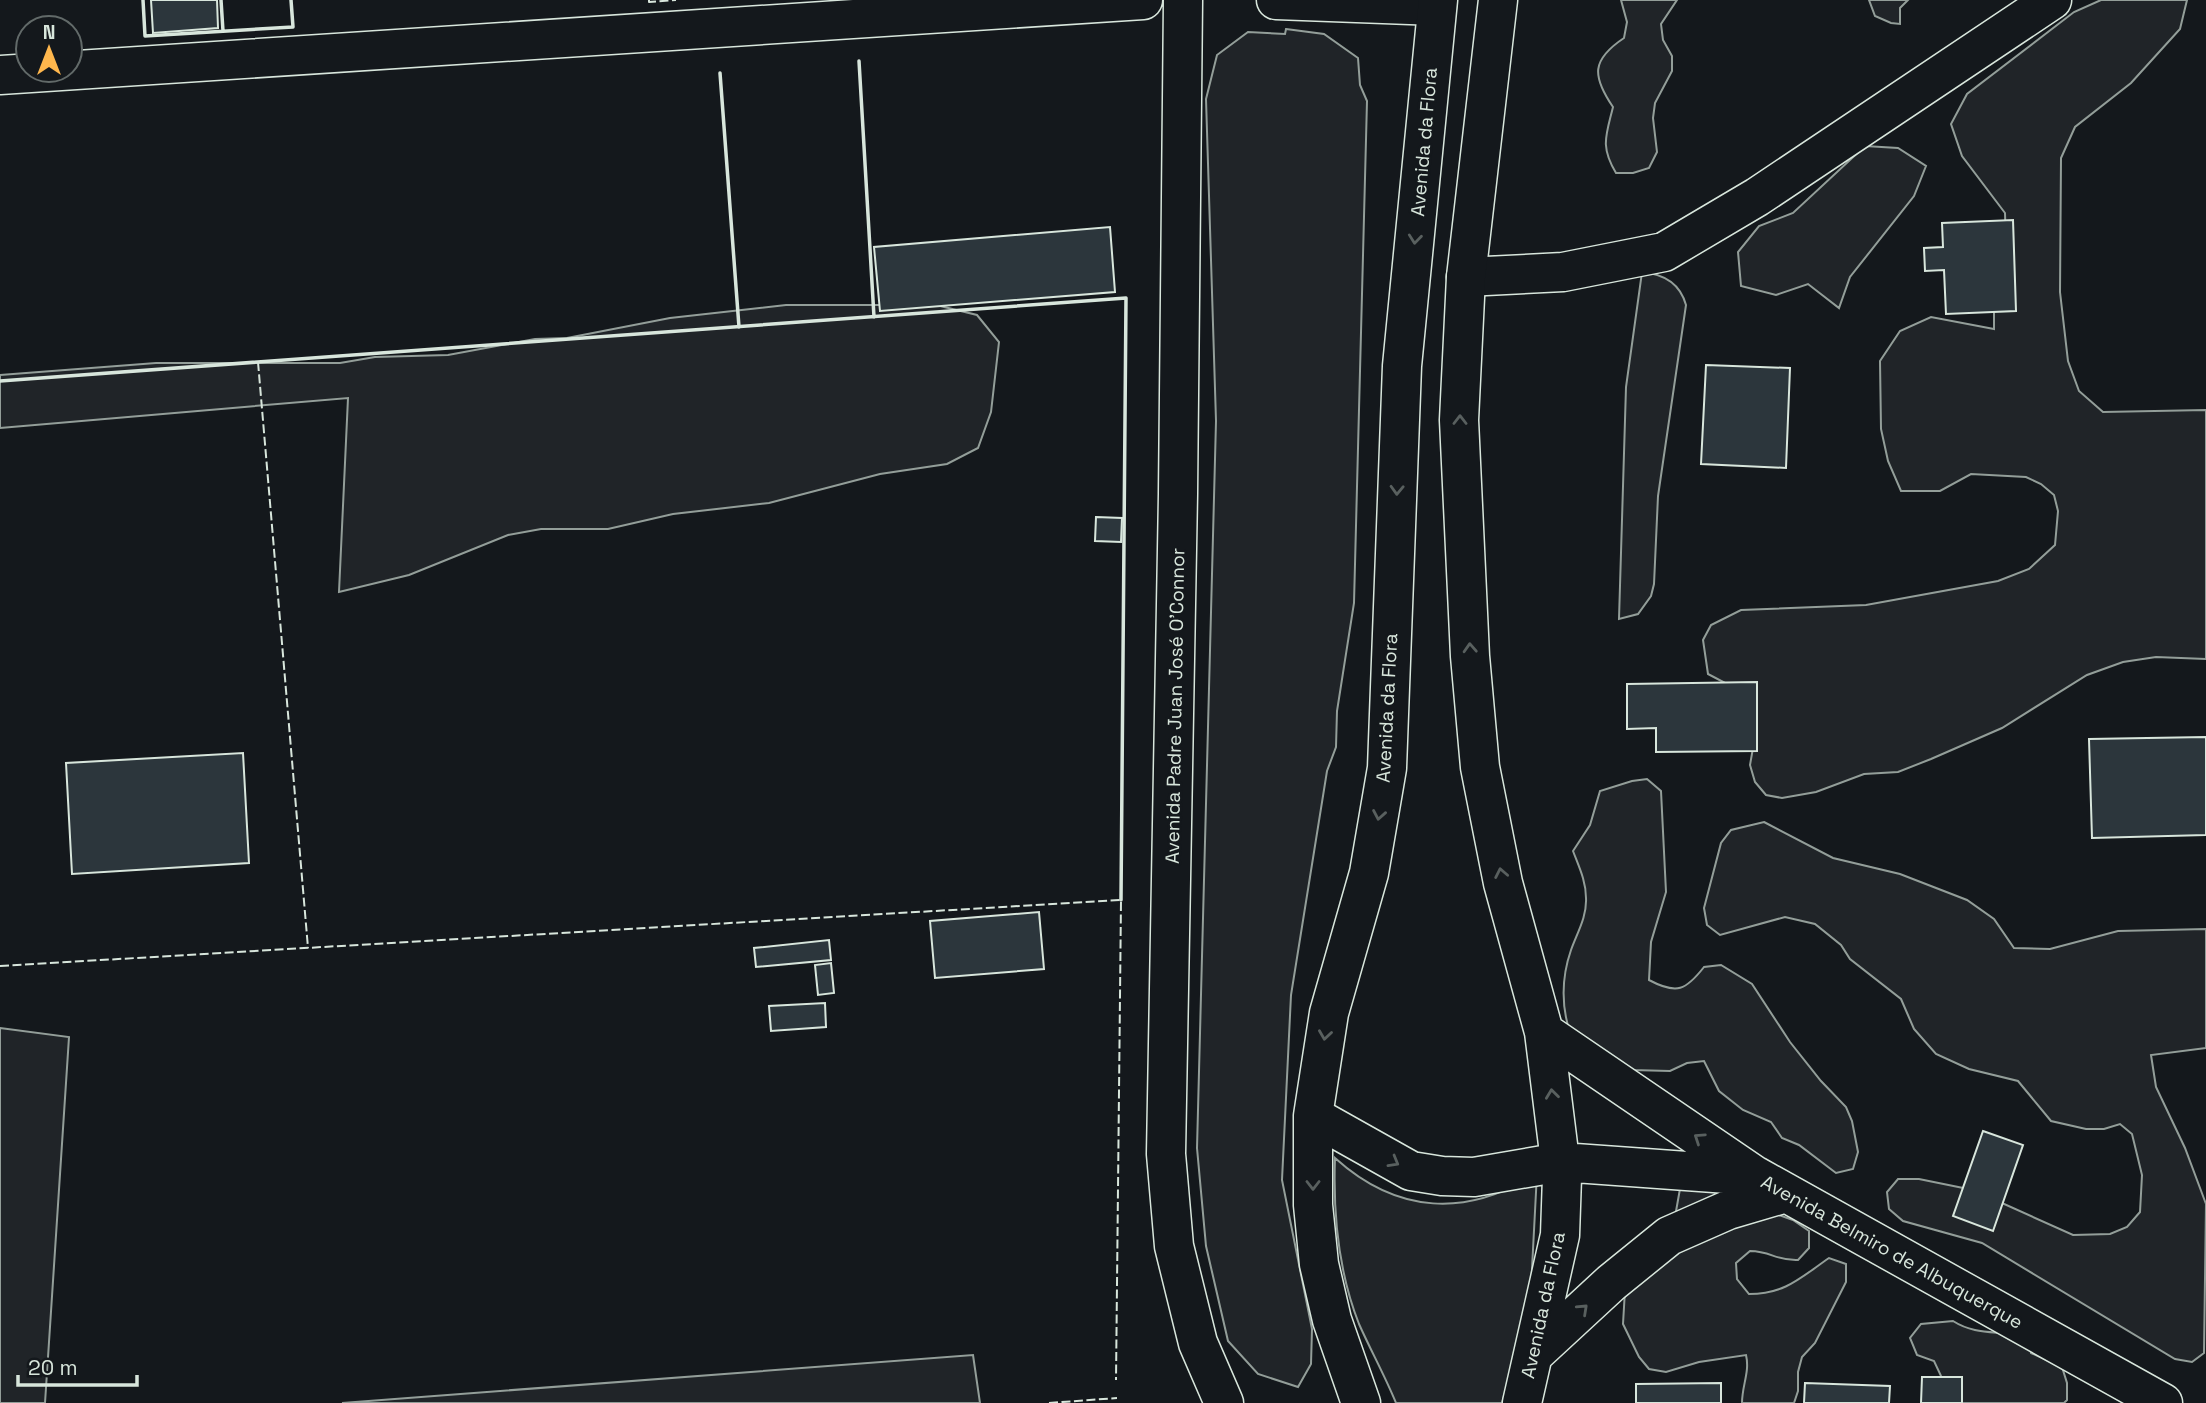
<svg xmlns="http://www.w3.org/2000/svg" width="2206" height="1403" font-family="'Space Grotesk',sans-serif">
	<rect width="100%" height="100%" fill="#14181c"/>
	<path fill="#202428" stroke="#939e99" stroke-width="2" d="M 1621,0 L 1677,0 L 1661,24 L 1663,40 L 1672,56 L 1672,71 L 1655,103 L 1653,118 L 1657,152 L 1649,168 L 1633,173 L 1616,173 C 1600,146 1606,136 1613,107 C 1592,76 1591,60 1624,38 L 1627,22 Z
		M 1869,0 L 1908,0 L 1900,8 L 1900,24 L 1891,23 L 1875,16 Z
		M 2101,0 L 2187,0 L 2180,29 L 2131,83 L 2075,127 L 2061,158 L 2060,292 L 2068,361 L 2079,391 L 2103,412 L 2206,410 L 2206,659 L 2156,657 L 2123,662 L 2087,675 L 2002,728 L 1931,759 L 1898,772 L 1864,774 L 1816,792 L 1782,798 L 1766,795 L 1755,782 L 1750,765 L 1756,731 L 1754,698 L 1708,674 L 1703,640 L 1711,625 L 1741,610 L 1866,605 L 1998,581 L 2029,569 L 2055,545 L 2058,511 L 2054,495 L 2041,484 L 2026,477 L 1971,474 L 1940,491 L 1901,491 L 1888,461 L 1881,429 L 1880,361 L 1900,331 L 1931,317 L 1994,329 L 1994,311 L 2007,281 L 2005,213 L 1962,156 L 1951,124 L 1967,94 L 2074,12 Z
		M 1286,29 L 1324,34 L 1358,58 L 1360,85 L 1367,101 L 1354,603 L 1337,711 L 1336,747 L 1327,771 L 1291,995 L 1282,1180 L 1312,1329 L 1311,1364 L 1298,1387 L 1258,1374 L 1228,1341 L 1206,1246 L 1197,1148 L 1216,421 L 1206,99 L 1217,55 L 1248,32 L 1285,34 Z
		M 1865,146 L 1898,148 L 1926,166 L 1914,196 L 1850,277 L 1839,308 L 1808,284 L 1776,295 L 1741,286 L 1738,252 L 1759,226 L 1793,213 Z
		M 1642,272 C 1664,274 1680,283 1686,305 L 1658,496 L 1654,584 L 1651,596 L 1638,614 L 1619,619 L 1626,387 Z
		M 786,305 L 936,305 L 977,315 L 999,342 L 991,412 L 978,448 L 947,464 L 880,474 L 769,503 L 673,514 L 608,529 L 541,529 L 508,535 L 409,575 L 339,592 L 348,398 L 0,428 L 0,375 L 156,363 L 340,363 L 375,357 L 448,355 L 535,339 L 567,338 L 670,318 Z
		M 1647,779 L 1661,791 L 1666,892 L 1651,942 L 1649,980 C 1677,995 1686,990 1704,967 L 1721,965 L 1752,984 L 1790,1042 L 1821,1081 L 1846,1107 L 1852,1121 L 1858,1152 L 1853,1169 L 1836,1173 L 1799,1145 L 1782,1138 L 1771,1122 L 1743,1110 L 1719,1091 L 1704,1061 L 1687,1063 L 1670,1071 L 1632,1070 L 1571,1036 C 1561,1007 1561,979 1571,950 C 1577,933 1587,917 1586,898 C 1586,881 1579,867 1573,851 L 1590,825 L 1600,791 L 1632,781 Z
		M 1764,822 L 1833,858 L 1900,874 L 1967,900 L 1994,919 L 2014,948 L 2050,949 L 2118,931 L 2206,929 L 2206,1048 L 2151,1055 L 2156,1087 L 2185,1148 L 2206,1204 L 2204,1353 L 2192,1362 L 2175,1359 L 1982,1243 L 1903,1221 L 1889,1209 L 1887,1192 L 1898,1179 L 1919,1179 L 1973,1190 L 2073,1235 L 2110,1234 L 2127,1227 L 2140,1212 L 2142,1175 L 2132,1134 L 2120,1124 L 2104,1129 L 2086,1129 L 2051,1121 L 2018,1081 L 1969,1069 L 1936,1054 L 1914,1029 L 1901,999 L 1850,959 L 1841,945 L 1815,924 L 1785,917 L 1720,935 L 1707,925 L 1704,908 L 1721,843 L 1731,830 Z
		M 0,1028 L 69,1037 L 45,1403 L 0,1403 Z
		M 1335,1158 C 1397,1214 1467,1218 1537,1173 L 1531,1288 L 1523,1332 L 1502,1403 L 1396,1403 C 1385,1376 1371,1351 1359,1324 C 1338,1271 1333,1214 1335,1158 Z
		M 1687,1169 L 1776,1214 L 1793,1220 L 1809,1231 L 1809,1248 L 1798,1260 C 1776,1261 1771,1251 1750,1251 L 1736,1263 L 1737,1279 L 1749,1294 C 1785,1294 1800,1278 1829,1258 L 1846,1264 L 1846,1282 L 1815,1343 L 1802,1357 L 1798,1372 L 1798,1391 L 1794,1403 L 1742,1403 C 1742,1385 1750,1372 1746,1355 L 1699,1362 L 1666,1372 L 1649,1369 L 1639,1357 L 1623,1324 L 1625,1290 L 1675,1217 L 1681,1183 Z
		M 1953,1321 C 1978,1337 2002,1329 2029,1338 L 2031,1353 L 2062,1367 L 2067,1383 L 2067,1400 L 2064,1403 L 1962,1403 L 1941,1376 L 1934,1361 L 1917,1355 L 1910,1338 L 1921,1324 Z
		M 973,1355 L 980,1403 L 342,1403 Z"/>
	<path fill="#2c363c" stroke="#d8e6dc" stroke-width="2" d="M 151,0 L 217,0 L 218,28 L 153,33 Z
		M 2013,220 L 2016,311 L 1946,314 L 1944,270 L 1925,271 L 1924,248 L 1943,247 L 1942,223 Z
		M 1110,227 L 1115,292 L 880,311 L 874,247 Z
		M 1706,365 L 1790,368 L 1786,468 L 1701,464 Z
		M 1096,517 L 1122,518 L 1121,542 L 1095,541 Z
		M 1757,682 L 1757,751 L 1656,752 L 1656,728 L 1627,729 L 1627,684 Z
		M 2206,737 L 2206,835 L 2092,838 L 2089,739 Z
		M 243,753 L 249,863 L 72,874 L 66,763 Z
		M 1039,912 L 1044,969 L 935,978 L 930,921 Z
		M 829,940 L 831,960 L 756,967 L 754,948 Z
		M 831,963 L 834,993 L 818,995 L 815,965 Z
		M 825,1003 L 826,1027 L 771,1031 L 769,1006 Z
		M 1983,1131 L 2023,1145 L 1993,1231 L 1953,1216 Z
		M 1922,1377 L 1962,1377 L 1962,1403 L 1921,1403 Z
		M 1721,1383 L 1721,1403 L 1636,1403 L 1636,1384 Z
		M 1805,1383 L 1890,1386 L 1889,1403 L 1804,1403 Z"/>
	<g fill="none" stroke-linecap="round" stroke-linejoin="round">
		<g stroke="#d8e6dc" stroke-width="41">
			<path id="minor" d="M 1183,0 L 1178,494 L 1166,1154 L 1174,1246 L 1198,1343 L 1224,1403
				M 1276,0 L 1437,6
				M 0,75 L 1143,0
				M 1466,277 L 1563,272 L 1664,252 L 1757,197 L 2052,0"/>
		</g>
		<g stroke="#d8e6dc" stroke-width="41">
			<path id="major" d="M 1498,0 L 1466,277 L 1459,420 L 1470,656 L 1480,767 L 1503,883 L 1544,1032 L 1562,1177 L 1560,1235 L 1522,1403
				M 1544,1032 L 1754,1175
				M 1313,1116 L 1411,1171 L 1442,1176 L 1474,1177 L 1561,1162 L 1756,1176 L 2163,1403
				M 1533,1355 L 1611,1283 L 1669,1236 L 1728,1210 L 1786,1193
				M 1361,1403 L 1332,1320 L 1319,1264 L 1313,1205 L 1313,1116 L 1329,1013 L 1369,873 L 1387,768 L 1402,366 L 1438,0"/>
		</g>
		<use href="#minor" stroke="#14181c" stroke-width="38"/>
		<use href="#major" stroke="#14181c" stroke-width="38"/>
		<path stroke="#d8e6dc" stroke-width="2" stroke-dasharray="9 3.5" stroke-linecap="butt" d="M 649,0 L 649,2 L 676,0
			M 258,362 L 308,948
			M 0,966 L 1121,900 L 1116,1380
			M 1049,1403 L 1117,1398"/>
		<path stroke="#d8e6dc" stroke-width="3.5" d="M 143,0 L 145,36 L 293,27 L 291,0
			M 221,0 L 223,31
			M 859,61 L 874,317
			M 720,73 L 739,327
			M 0,381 L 1126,298 L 1121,900"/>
	</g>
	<defs><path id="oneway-chevron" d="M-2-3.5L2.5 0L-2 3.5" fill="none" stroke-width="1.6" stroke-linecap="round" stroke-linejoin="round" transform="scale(1.75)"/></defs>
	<g stroke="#59605f">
		<use href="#oneway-chevron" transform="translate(1415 239) rotate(96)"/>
		<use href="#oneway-chevron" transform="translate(1460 420) rotate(-90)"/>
		<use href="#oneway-chevron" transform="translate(1397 490) rotate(92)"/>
		<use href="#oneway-chevron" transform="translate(1470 648) rotate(-93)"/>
		<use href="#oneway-chevron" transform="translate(1379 815) rotate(100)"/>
		<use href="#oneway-chevron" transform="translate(1501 873) rotate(-101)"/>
		<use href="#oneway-chevron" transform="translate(1325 1035) rotate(98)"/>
		<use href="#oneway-chevron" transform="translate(1552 1094) rotate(-97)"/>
		<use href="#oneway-chevron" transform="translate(1699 1138) rotate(-146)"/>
		<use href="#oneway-chevron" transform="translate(1394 1162) rotate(30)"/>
		<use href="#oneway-chevron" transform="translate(1313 1185) rotate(90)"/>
		<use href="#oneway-chevron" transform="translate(1583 1309) rotate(-43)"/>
	</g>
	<g text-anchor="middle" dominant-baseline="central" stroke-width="5" stroke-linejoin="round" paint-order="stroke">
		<g font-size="19" fill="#d8e6dc" stroke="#14181c">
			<text transform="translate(1424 142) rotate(-85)">Avenida da Flora</text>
			<text transform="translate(1175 706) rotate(-89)">Avenida Padre Juan José O'Connor</text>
			<text transform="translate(1387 708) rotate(-87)">Avenida da Flora</text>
			<text transform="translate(1892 1252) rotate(29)">Avenida Belmiro de Albuquerque</text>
			<text transform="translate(1543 1305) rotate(-78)">Avenida da Flora</text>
		</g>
	</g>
	<g transform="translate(49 49)"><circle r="33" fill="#14181c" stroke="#626a69" stroke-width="2"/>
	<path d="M0-5L12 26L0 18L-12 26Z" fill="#ffb74d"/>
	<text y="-10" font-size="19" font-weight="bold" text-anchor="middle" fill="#d8e6dc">N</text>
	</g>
	<path d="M18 1375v10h119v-10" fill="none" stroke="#d8e6dc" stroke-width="3.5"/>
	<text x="28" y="1375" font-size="21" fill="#d8e6dc" stroke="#14181c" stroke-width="5" paint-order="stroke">20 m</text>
</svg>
